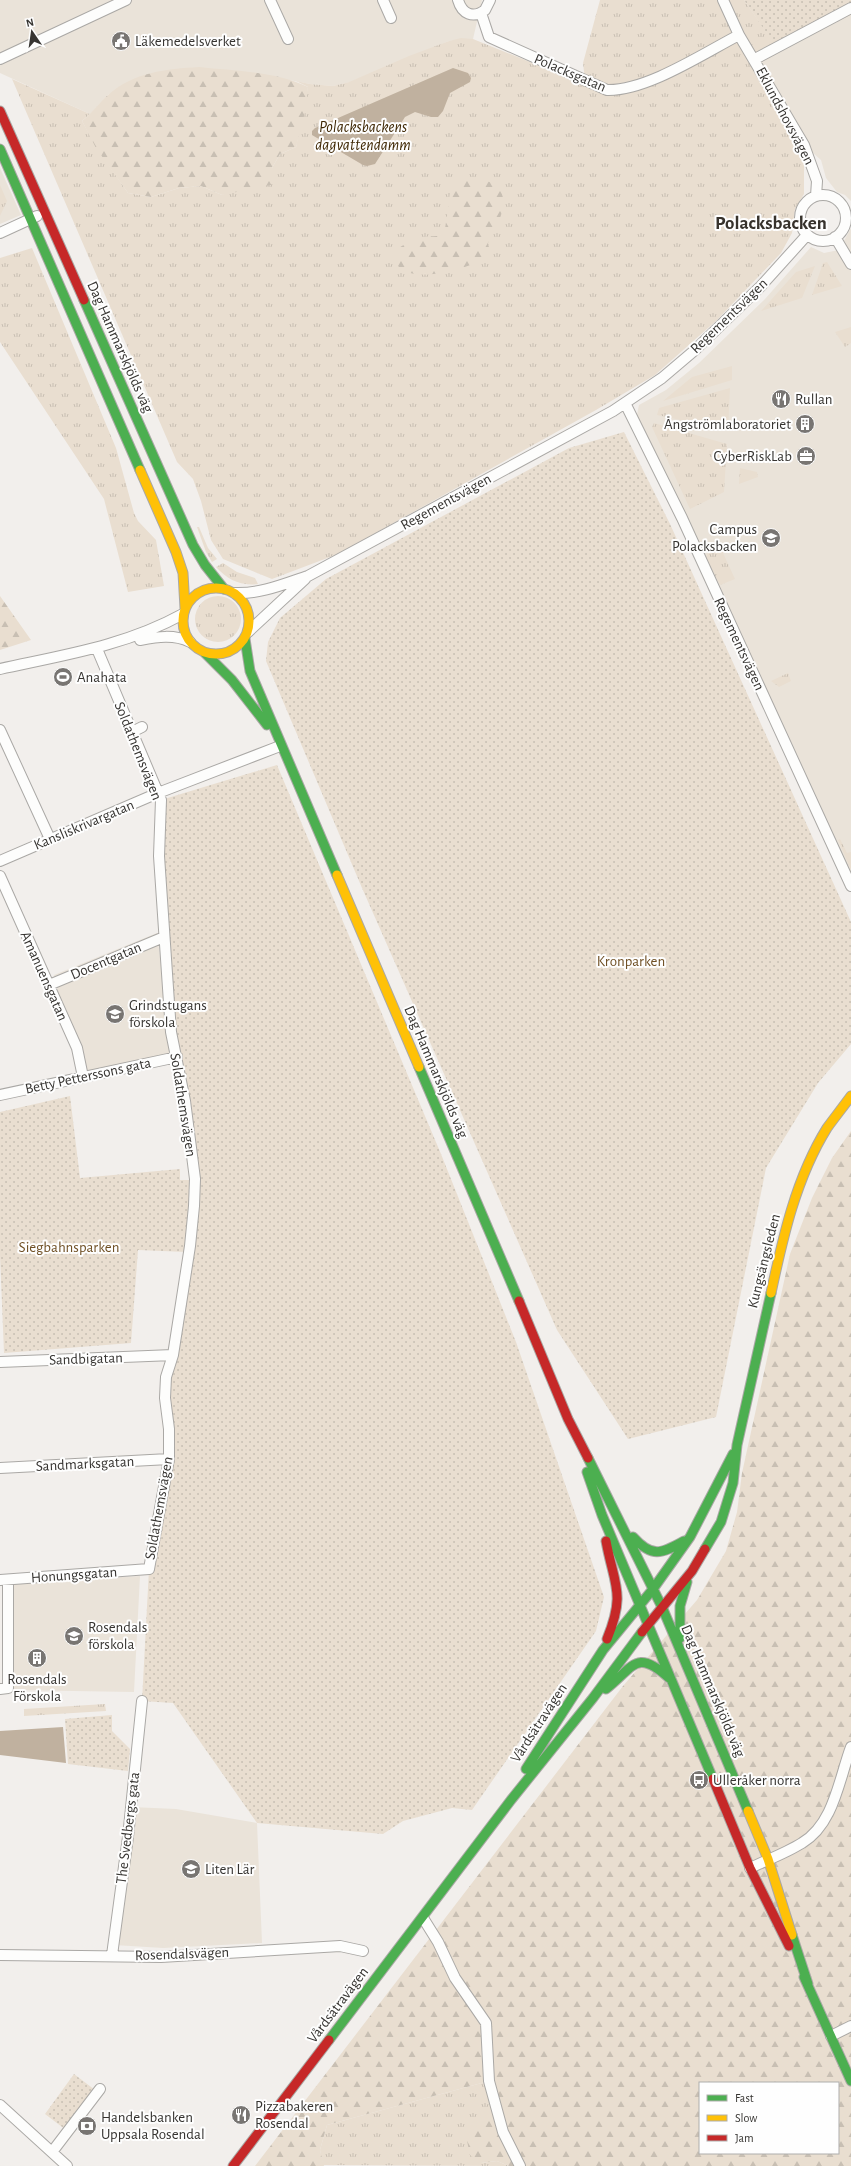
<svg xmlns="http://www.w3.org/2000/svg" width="851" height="2166" font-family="'Alegreya Sans',sans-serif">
	<defs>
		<pattern id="grass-tufts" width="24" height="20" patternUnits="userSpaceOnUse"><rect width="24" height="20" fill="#e9ded0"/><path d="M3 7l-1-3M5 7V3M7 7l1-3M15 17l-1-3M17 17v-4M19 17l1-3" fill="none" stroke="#c8bfb3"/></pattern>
		<pattern id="forest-firs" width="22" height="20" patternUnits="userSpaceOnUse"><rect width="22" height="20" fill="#e9ded0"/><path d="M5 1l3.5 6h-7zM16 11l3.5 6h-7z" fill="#c8bfb3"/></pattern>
		<pattern id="park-dots" width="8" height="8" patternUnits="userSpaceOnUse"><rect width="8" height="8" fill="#e9ded0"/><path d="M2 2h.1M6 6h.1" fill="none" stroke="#c8bfb3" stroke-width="1.8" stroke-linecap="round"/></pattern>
	</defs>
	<rect width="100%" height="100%" fill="#f2efec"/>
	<path fill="#eae3d9" d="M 0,0 L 482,0 L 473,39 L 449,41 L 350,82 L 333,86 L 310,84 L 253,73 L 109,94 L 90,114 L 0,73 Z
		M 851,15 L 851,201 L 845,195 L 837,192 L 826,178 L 821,160 L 804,145 L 755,59 L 780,51 Z
		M 0,168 L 21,215 L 0,224 Z
		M 851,228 L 851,886 L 635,424 L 639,405 L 666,390 L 699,363 L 765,299 L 811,247 L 824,253 L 839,250 Z
		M 157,933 L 172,1053 L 77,1073 L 54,975 Z
		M 140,1576 L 134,1692 L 12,1690 L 11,1583 Z
		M 131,1807 L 176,1809 L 257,1823 L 262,1943 L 163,1948 L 114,1945 Z"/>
	<path fill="url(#grass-tufts)" d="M 600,0 L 744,0 L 777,47 L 755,59 L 804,145 L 804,194 L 795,209 L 792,233 L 781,253 L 717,320 L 655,375 L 596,410 L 338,554 L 272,579 L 223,559 L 211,540 L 201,501 L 193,479 L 177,462 L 12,79 L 90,114 L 82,121 L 97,148 L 128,193 L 151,197 L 179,188 L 201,186 L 222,195 L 272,168 L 280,154 L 296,147 L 308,87 L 296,81 L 310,84 L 333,86 L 349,82 L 409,56 L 449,41 L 461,38 L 473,39 L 530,62 L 585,80 L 583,63 Z
		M 0,185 L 7,201 L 0,216 Z
		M 32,248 L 116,448 L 134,513 L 138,521 L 156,540 L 164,586 L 128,592 L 104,499 L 0,342 L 0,258 Z
		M 827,262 L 842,286 L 812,295 L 823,263 Z
		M 815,266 L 802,298 L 761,311 L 796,272 Z
		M 851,327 L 851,343 L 845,347 L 835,332 Z
		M 732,366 L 732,380 L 663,401 L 692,377 Z
		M 730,388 L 728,430 L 657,415 L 659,408 Z
		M 654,423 L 727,444 L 724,492 L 690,509 L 652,427 Z
		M 740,468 L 757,472 L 758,477 L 739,484 Z
		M 197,527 L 199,527 L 208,548 L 217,559 L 212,562 L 206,552 Z
		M 722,546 L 734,548 L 723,553 L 735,579 L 720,585 L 706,557 L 708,553 Z
		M 223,563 L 237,572 L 255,578 L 258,584 C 240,586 228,580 216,567 Z
		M195 619a23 23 0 1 1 46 0a23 23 0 1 1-46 0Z
		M 788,673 L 791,681 L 779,687 L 771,681 Z
		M 840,839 L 847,853 L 851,852 L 851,870 L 838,840 Z
		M 105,1704 L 106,1711 L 24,1716 L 24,1709 Z
		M 489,2081 L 497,2111 L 481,2163 L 497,2161 L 509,2166 L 323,2165 L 320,2150 L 327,2125 Z"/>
	<path fill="url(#forest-firs)" fill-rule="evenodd" d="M 199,67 C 234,71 276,71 308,87 L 306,108 L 296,147 L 280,154 L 272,168 L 271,185 L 222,195 L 201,186 L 179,188 L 151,197 L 128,193 L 96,148 L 82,121 C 92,113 99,103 108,95 C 134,72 166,69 199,67 Z
		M 470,177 L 494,183 L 502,192 L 504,206 L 499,221 L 490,229 L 488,244 L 491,254 C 472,268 427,281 404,271 C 400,269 396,263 393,260 L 396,250 C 414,237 423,236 444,236 L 451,187 Z
		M 0,596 L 31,640 L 0,650 Z
		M 851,1131 L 851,2166 L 509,2166 L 497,2161 L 481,2163 L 470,2155 L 466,2136 L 475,2120 L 497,2111 L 489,2081 L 327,2125 L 320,2150 L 324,2166 L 255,2166 L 623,1686 L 697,1600 L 726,1551 L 737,1512 L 742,1473 L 790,1254 L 812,1198 L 832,1158 ZM 700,2083 L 838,2083 L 838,2153 L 700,2153 Z"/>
	<path fill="url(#park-dots)" d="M 744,0 L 851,0 L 851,15 L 779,51 Z
		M 624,432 L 670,524 L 851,922 L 851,1044 L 818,1083 L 766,1168 L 716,1417 L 628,1439 L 557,1330 L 362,888 L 266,661 L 268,642 L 280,618 L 326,579 L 569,448 Z
		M 277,765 L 441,1154 L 516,1342 L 604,1597 L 596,1631 L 472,1810 L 452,1808 L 403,1821 L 383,1834 L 257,1823 L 173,1703 L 142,1701 L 149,1569 L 169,1459 L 165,1398 L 194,1206 L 174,1032 L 161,800 Z
		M 70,1096 L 80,1178 L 180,1169 L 180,1180 L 192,1180 L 186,1252 L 138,1250 L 131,1343 L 4,1353 L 0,1255 L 0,1112 Z
		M 112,1715 L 112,1731 L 130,1749 L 128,1771 L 68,1764 L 65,1719 Z
		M 74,2074 L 95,2090 L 66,2130 L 45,2114 Z"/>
	<path fill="#c0b19f" d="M 453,68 L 468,73 L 471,78 L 470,82 L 450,93 L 443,111 L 438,117 L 431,117 L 415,112 L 405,117 L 375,164 L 367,166 L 363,165 L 312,135 L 312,131 L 315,128 Z
		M 63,1727 L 66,1763 L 0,1755 L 0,1731 Z"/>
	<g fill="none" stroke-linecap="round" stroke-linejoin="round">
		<g stroke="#aaa8a5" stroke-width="12">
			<path id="street" d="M 270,0 L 288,39
				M 383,0 L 391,18
				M 458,0 C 462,14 473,19 485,10 L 490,0
				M 723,0 L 739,35 L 804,145 L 817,181 L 816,196
				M 481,13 L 489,37 L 607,90 C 647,91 704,53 739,35
				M 0,59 L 126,0
				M 755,59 L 851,8
				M800 218a23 23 0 1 1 46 0a23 23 0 1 1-46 0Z
				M 0,233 L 37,216
				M 835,237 L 851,264
				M 625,403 L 682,518 L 851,886
				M 235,593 C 261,594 284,584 308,576 L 613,411 L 662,378 L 695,350 L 761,286 L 807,235
				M 248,632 L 305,579
				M 140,640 C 157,637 174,634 190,642
				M 0,669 C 64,655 125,646 183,614
				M 0,730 L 50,839
				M 132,732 L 142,727
				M 0,861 L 158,793 L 280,746
				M 0,876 L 77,1048 L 83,1077
				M 49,985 L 164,937
				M 0,1095 L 177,1057
				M 0,1362 L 173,1355
				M 0,1468 L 169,1459
				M 0,1580 L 149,1569 L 169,1459 L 169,1429 L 165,1398 L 166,1377 L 173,1355 L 190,1246 L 194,1206 L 195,1179 L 185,1101 L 171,1032 L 159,856 L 161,800 L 97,649
				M 0,1689 L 8,1688 L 8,1580
				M 750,1868 C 767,1860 786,1853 802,1843 C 834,1824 839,1779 851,1747
				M 423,1918 L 438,1942 L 455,1978 L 486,2023 L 489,2081 L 503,2132 L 520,2166
				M 0,1955 L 161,1957 L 340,1946 L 363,1951
				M 112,1955 L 128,1837 L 142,1701
				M 831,2036 L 851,2026
				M 0,2105 L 67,2166
				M 52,2152 L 100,2089"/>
		</g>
		<g stroke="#aaa8a5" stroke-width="11">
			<path id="fast" d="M 0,149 L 140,470
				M 84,300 L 193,545 L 205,565 L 224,589
				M 245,639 L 250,671 L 337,875
				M 205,653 L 232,680 L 267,725
				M 419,1067 L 519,1301
				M 588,1458 L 662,1607 L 748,1811
				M 587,1472 L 602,1515 L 713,1779
				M 633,1537 C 652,1558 661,1554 684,1541
				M 705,1549 L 721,1522 L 733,1483 L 737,1445 L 771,1293
				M 680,1638 L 680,1606 L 687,1582
				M 606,1689 C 634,1667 636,1648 669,1678
				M 526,1769 L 603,1650 L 653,1589 L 690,1537 L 733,1454
				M 792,1935 L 808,1984
				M 804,1977 L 851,2081
				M 329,2040 L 511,1800 L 593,1698 L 642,1632"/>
		</g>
		<g stroke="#aaa8a5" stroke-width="11">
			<path id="slow" d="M 140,470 L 176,552 L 183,573 L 185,608
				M183 621a33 33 0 1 1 66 0a33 33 0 1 1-66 0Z
				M 337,875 L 419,1067
				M 771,1293 C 783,1237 796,1178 827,1128 C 835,1117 843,1107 851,1096
				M 748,1811 L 768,1859 L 792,1935"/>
		</g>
		<g stroke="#aaa8a5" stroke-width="11">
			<path id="jam" d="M 0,111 L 84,300
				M 519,1301 L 568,1419 L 588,1458
				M 606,1541 C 614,1585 626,1593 607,1639
				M 642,1632 L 692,1571 L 705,1549
				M 713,1779 L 750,1868 L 789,1946
				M 233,2166 L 329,2040"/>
		</g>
		<use href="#street" stroke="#fdfdfc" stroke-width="10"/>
		<use href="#fast" stroke="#4caf50" stroke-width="9"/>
		<use href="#slow" stroke="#ffc107" stroke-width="9"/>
		<use href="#jam" stroke="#c62828" stroke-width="9"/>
	</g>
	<defs>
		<g id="civic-disc" transform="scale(1)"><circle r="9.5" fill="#787572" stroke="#fefefe"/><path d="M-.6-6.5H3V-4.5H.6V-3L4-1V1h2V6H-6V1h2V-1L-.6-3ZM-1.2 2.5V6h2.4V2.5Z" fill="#fff"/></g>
		<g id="restaurant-disc" transform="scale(1)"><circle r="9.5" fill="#787572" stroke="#fefefe"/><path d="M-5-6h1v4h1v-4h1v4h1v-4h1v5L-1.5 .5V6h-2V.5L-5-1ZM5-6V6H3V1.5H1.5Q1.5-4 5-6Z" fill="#fff"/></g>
		<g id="building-disc" transform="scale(1)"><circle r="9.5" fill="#787572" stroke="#fefefe"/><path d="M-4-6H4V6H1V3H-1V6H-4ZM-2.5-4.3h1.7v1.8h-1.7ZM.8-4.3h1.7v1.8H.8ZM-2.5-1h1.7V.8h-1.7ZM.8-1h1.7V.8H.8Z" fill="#fff"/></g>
		<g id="office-disc" transform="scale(1)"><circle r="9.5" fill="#787572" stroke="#fefefe"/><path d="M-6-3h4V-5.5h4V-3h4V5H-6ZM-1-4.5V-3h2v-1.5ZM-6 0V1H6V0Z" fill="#fff"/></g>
		<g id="university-disc" transform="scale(1)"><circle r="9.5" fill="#787572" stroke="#fefefe"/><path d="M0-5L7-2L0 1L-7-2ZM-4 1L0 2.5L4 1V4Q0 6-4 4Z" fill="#fff"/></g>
		<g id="stadium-disc" transform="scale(1)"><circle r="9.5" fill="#787572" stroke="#fefefe"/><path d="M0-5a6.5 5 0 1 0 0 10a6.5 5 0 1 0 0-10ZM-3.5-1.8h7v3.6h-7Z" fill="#fff"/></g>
		<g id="school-disc" transform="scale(1)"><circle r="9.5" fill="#787572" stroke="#fefefe"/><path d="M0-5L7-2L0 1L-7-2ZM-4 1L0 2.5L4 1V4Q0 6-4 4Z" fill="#fff"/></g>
		<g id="bus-disc" transform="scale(1)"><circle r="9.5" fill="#787572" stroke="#fefefe"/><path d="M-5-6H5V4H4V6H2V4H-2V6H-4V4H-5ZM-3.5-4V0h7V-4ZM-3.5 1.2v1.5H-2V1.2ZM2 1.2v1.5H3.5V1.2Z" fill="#fff"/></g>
		<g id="bank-disc" transform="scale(1)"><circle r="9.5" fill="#787572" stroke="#fefefe"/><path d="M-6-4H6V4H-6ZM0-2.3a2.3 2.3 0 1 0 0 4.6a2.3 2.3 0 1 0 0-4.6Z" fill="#fff"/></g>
	</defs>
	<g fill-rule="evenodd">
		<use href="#civic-disc" x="121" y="41"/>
		<use href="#restaurant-disc" x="781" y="399"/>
		<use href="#building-disc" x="805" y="424"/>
		<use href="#office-disc" x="806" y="456"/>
		<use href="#university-disc" x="771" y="538"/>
		<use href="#stadium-disc" x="63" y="677"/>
		<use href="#school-disc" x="115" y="1014"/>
		<use href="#school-disc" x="74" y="1636"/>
		<use href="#building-disc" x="37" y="1658"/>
		<use href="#bus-disc" x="699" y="1780"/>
		<use href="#school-disc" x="191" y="1869"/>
		<use href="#restaurant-disc" x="241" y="2115"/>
		<use href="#bank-disc" x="87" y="2126"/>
	</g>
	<g text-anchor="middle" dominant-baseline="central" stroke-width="4" stroke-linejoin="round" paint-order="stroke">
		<g font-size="15" fill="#363431" stroke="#fefefe" text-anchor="start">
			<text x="135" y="41">Läkemedelsverket</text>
			<text x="795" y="399">Rullan</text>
			<text x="791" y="424" text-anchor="end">Ångströmlaboratoriet</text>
			<text x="792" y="456" text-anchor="end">CyberRiskLab</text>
			<text x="757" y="529" text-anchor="end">Campus<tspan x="757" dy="17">Polacksbacken</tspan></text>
			<text x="77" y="677">Anahata</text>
			<text x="129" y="1005">Grindstugans<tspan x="129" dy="17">förskola</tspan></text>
			<text x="88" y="1627">Rosendals<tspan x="88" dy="17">förskola</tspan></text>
			<text x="37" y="1679" text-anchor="middle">Rosendals<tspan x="37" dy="17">Förskola</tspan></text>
			<text x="713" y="1780">Ulleråker norra</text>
			<text x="205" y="1869">Liten Lär</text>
			<text x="255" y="2106">Pizzabakeren<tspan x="255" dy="17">Rosendal</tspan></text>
			<text x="101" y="2117">Handelsbanken<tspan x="101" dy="17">Uppsala Rosendal</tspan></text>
		</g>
		<g font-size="15" fill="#363431" stroke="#fefefe">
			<text transform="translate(570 73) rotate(23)">Polacksgatan</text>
			<text transform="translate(785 116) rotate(62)">Eklundshovsvägen</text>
			<text transform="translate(729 316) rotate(-44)">Regementsvägen</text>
			<text transform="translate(120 347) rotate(66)">Dag Hammarskjölds väg</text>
			<text transform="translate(446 502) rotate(-29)">Regementsvägen</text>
			<text transform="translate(739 644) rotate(65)">Regementsvägen</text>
			<text transform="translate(138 751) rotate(68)">Soldathemsvägen</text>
			<text transform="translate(84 825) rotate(-23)">Kansliskrivargatan</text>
			<text transform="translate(106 961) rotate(-23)">Docentgatan</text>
			<text transform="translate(44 976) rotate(66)">Amanuensgatan</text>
			<text transform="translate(436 1072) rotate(67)">Dag Hammarskjölds väg</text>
			<text transform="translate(88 1076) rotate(-12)">Betty Petterssons gata</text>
			<text transform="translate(183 1105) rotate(81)">Soldathemsvägen</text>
			<text transform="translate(764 1261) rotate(-76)">Kungsängsleden</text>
			<text transform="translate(86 1359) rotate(-2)">Sandbigatan</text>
			<text transform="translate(85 1464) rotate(-3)">Sandmarksgatan</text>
			<text transform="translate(159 1508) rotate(-80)">Soldathemsvägen</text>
			<text transform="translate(74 1575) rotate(-4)">Honungsgatan</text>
			<text transform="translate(713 1691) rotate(67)">Dag Hammarskjölds väg</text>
			<text transform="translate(539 1723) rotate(-57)">Vårdsätravägen</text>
			<text transform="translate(128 1828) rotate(-83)">The Svedbergs gata</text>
			<text transform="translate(182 1954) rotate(-2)">Rosendalsvägen</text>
			<text transform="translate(338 2005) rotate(-53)">Vårdsätravägen</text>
		</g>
		<g font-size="15" fill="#705025" stroke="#fefefe">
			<text x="631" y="961">Kronparken</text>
			<text x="69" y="1247">Siegbahnsparken</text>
		</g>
		<g font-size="16" font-style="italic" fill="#3f2805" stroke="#fefefe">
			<text x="363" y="127">Polacksbackens<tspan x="363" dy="18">dagvattendamm</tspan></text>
		</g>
		<g font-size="19" font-weight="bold" fill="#37322c" stroke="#fefefe">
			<text x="771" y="223">Polacksbacken</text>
		</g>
	</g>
	<rect x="699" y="2082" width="140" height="72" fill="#fefefe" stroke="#aeadac"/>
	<rect x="707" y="2095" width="20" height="6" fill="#4caf50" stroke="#aeadac"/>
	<text x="735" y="2102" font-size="12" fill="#363431">Fast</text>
	<rect x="707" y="2115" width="20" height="6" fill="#ffc107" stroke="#aeadac"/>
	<text x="735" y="2122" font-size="12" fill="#363431">Slow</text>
	<rect x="707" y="2135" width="20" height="6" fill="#c62828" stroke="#aeadac"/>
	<text x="735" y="2142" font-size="12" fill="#363431">Jam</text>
	<g transform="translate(32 32) rotate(347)" stroke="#fefefe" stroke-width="3" paint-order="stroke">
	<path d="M0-3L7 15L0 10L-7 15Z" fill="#363431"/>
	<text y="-6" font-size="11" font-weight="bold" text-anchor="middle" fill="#363431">N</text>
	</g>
</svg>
